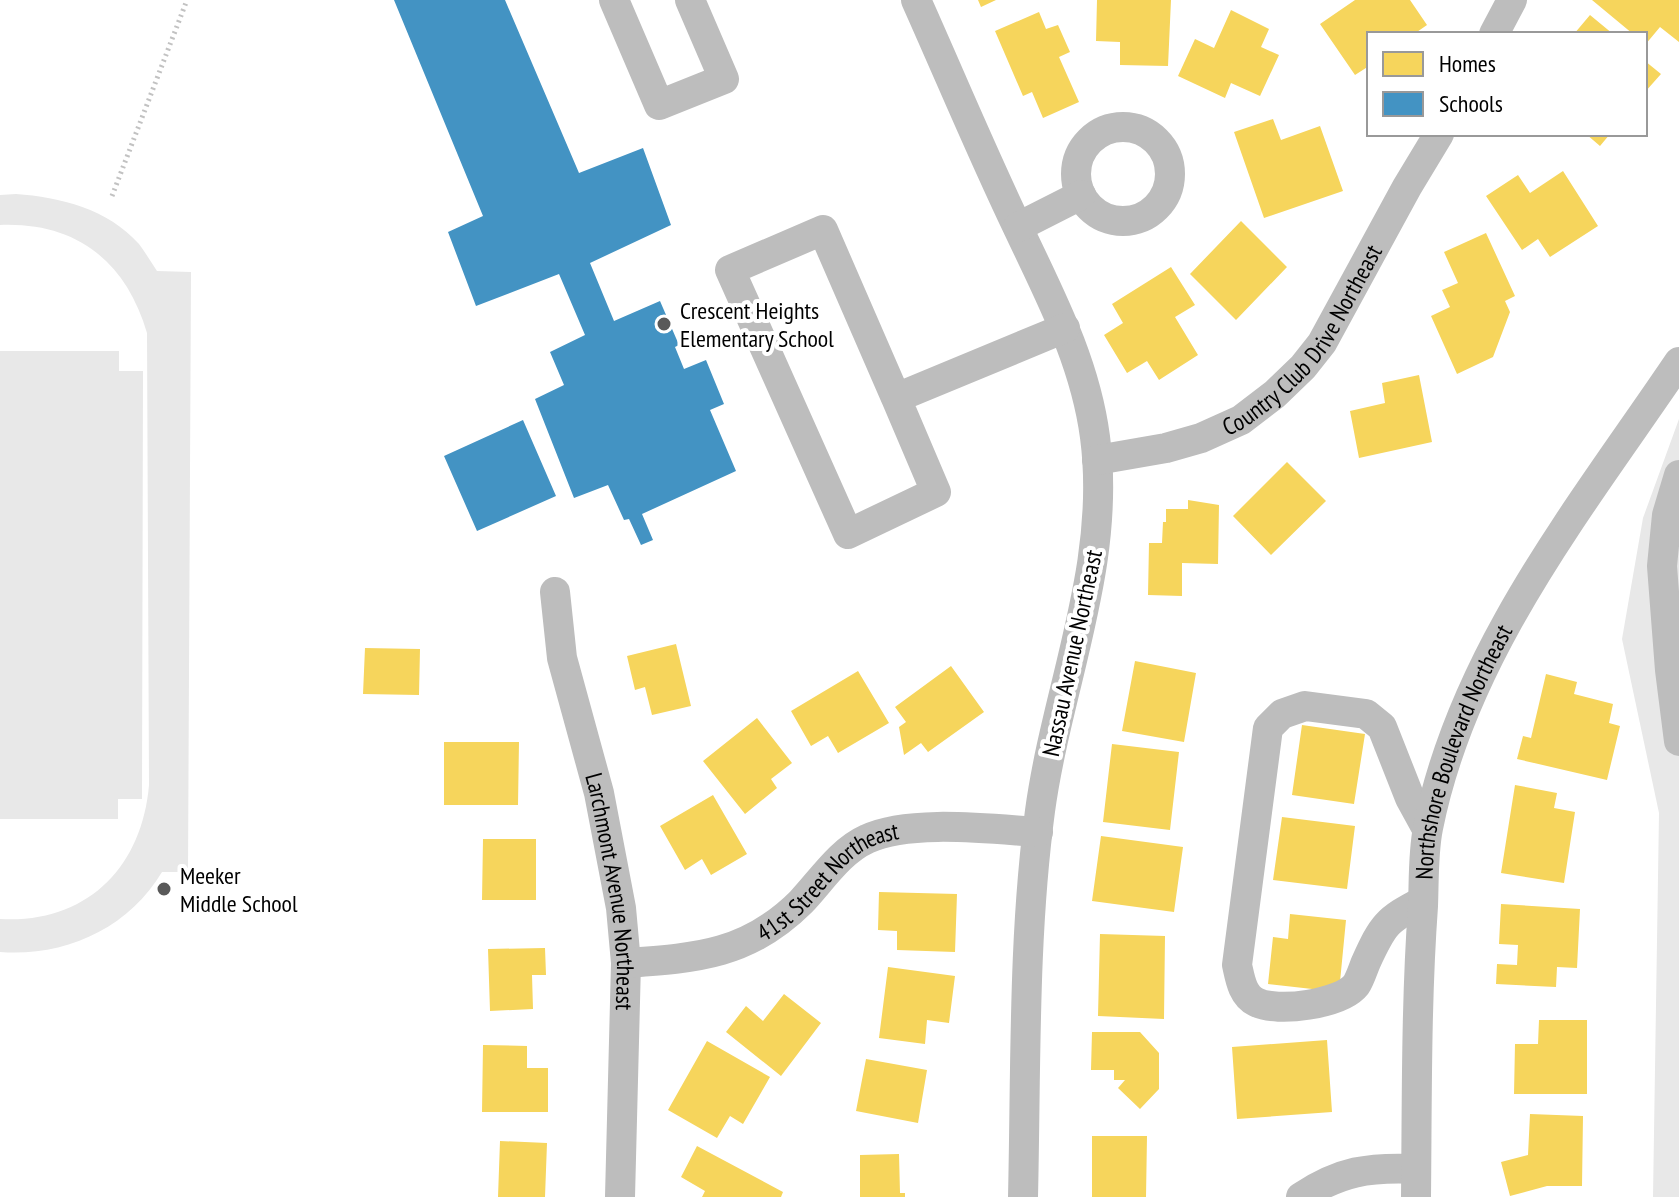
<svg xmlns="http://www.w3.org/2000/svg" width="1679" height="1197" font-family="'PT Sans Narrow',sans-serif">
	<rect width="100%" height="100%" fill="#fff"/>
	<path fill="#e8e8e8" d="M 16,194 C 60,197 108,209 139,244 C 145,252 151,262 157,271 L 191,272 L 188,872 L 162,872 C 128,929 64,957 0,952 L 0,919 C 86,924 142,868 149,785 L 147,333 C 126,261 76,222 0,225 L 0,195 Z
		M 0,351 L 119,351 L 119,371 L 143,371 L 142,799 L 118,799 L 118,819 L 0,819 Z
		M 1679,419 L 1679,1197 L 1653,1197 L 1659,813 L 1622,639 L 1643,518 Z"/>
	<path fill="#f6d55c" d="M 978,0 L 996,0 L 981,7 Z
		M 1097,0 L 1171,0 L 1168,66 L 1120,65 L 1120,42 L 1096,41 Z
		M 1355,0 L 1410,0 L 1427,25 L 1414,34 L 1369,34 L 1369,66 L 1355,75 L 1320,24 Z
		M 1592,0 L 1679,0 L 1679,42 L 1660,27 L 1645,45 L 1645,34 L 1633,34 Z
		M 1231,10 L 1269,29 L 1261,47 L 1279,55 L 1260,96 L 1231,83 L 1225,98 L 1178,76 L 1195,39 L 1214,48 Z
		M 1039,12 L 1046,29 L 1058,25 L 1070,52 L 1059,57 L 1079,102 L 1043,118 L 1032,92 L 1023,96 L 995,31 Z
		M 1590,15 L 1613,34 L 1574,34 Z
		M 1645,61 L 1661,74 L 1645,92 Z
		M 1273,119 L 1281,140 L 1320,126 L 1343,191 L 1264,218 L 1234,132 Z
		M 1586,134 L 1610,134 L 1600,146 Z
		M 1563,171 L 1598,226 L 1550,257 L 1538,239 L 1522,250 L 1486,196 L 1518,175 L 1530,193 Z
		M 1241,221 L 1287,267 L 1236,320 L 1190,274 Z
		M 1486,233 L 1515,296 L 1505,301 L 1510,312 L 1493,357 L 1457,374 L 1431,316 L 1450,307 L 1442,290 L 1458,283 L 1444,252 Z
		M 1171,267 L 1195,305 L 1175,317 L 1198,355 L 1159,380 L 1147,361 L 1127,373 L 1104,335 L 1123,323 L 1112,304 Z
		M 1419,375 L 1432,442 L 1359,458 L 1350,411 L 1385,403 L 1382,383 Z
		M 1287,462 L 1326,501 L 1271,555 L 1233,516 Z
		M 1188,500 L 1219,505 L 1218,564 L 1182,563 L 1182,596 L 1148,595 L 1149,543 L 1162,543 L 1163,522 L 1166,522 L 1166,509 L 1188,509 Z
		M 676,644 L 691,706 L 652,715 L 645,687 L 635,690 L 627,656 Z
		M 365,648 L 420,649 L 419,695 L 363,694 Z
		M 1135,661 L 1196,673 L 1184,742 L 1122,731 Z
		M 951,666 L 984,712 L 928,752 L 921,743 L 904,755 L 899,727 L 906,722 L 895,707 Z
		M 858,671 L 889,723 L 838,753 L 828,736 L 811,746 L 791,711 Z
		M 1546,674 L 1577,682 L 1574,694 L 1613,704 L 1609,723 L 1620,726 L 1607,780 L 1517,759 L 1523,736 L 1531,738 Z
		M 757,718 L 792,763 L 771,779 L 777,788 L 745,814 L 703,761 Z
		M 1302,725 L 1365,734 L 1354,804 L 1292,795 Z
		M 444,742 L 519,742 L 518,805 L 444,805 Z
		M 1112,744 L 1179,752 L 1170,830 L 1103,822 Z
		M 1515,785 L 1557,793 L 1554,808 L 1575,812 L 1564,883 L 1501,873 Z
		M 713,795 L 747,854 L 711,875 L 702,859 L 685,870 L 660,826 Z
		M 1282,817 L 1355,826 L 1347,889 L 1273,880 Z
		M 1101,836 L 1183,847 L 1174,912 L 1092,901 Z
		M 483,839 L 536,839 L 536,900 L 482,900 Z
		M 879,892 L 957,894 L 955,952 L 897,950 L 897,931 L 878,930 Z
		M 1501,904 L 1580,909 L 1577,968 L 1557,967 L 1556,987 L 1496,984 L 1497,964 L 1517,965 L 1518,945 L 1499,944 Z
		M 1290,914 L 1346,920 L 1339,992 L 1268,984 L 1273,937 L 1288,939 Z
		M 1100,934 L 1165,936 L 1164,1019 L 1098,1016 Z
		M 545,948 L 546,975 L 532,975 L 533,1009 L 490,1011 L 488,949 Z
		M 888,967 L 955,976 L 949,1023 L 927,1020 L 925,1044 L 879,1038 Z
		M 784,994 L 821,1023 L 781,1076 L 726,1032 L 746,1006 L 763,1021 Z
		M 1539,1020 L 1587,1020 L 1587,1094 L 1514,1094 L 1515,1044 L 1538,1044 Z
		M 1092,1032 L 1140,1032 L 1159,1053 L 1159,1089 L 1140,1109 L 1118,1088 L 1125,1080 L 1114,1080 L 1114,1070 L 1091,1070 Z
		M 1327,1040 L 1332,1112 L 1237,1119 L 1232,1047 Z
		M 707,1041 L 770,1077 L 743,1124 L 730,1116 L 717,1138 L 668,1110 Z
		M 483,1045 L 527,1046 L 527,1068 L 548,1068 L 548,1112 L 482,1112 Z
		M 866,1059 L 927,1070 L 918,1123 L 856,1111 Z
		M 1530,1114 L 1583,1116 L 1582,1186 L 1547,1186 L 1510,1196 L 1501,1162 L 1528,1155 Z
		M 1092,1136 L 1147,1136 L 1146,1197 L 1092,1197 Z
		M 500,1141 L 547,1143 L 545,1197 L 498,1197 Z
		M 697,1146 L 783,1192 L 781,1197 L 702,1197 L 705,1191 L 681,1177 Z
		M 899,1154 L 900,1193 L 905,1193 L 905,1197 L 860,1197 L 860,1155 Z"/>
	<path fill="#4393c3" d="M 394,0 L 505,0 L 579,173 L 643,148 L 671,225 L 590,263 L 614,321 L 660,301 L 679,345 L 675,347 L 684,369 L 706,360 L 724,404 L 710,410 L 736,471 L 642,514 L 653,540 L 641,545 L 629,519 L 624,520 L 608,485 L 574,498 L 535,399 L 564,385 L 550,352 L 585,335 L 559,274 L 476,306 L 448,232 L 483,216 Z
		M 523,420 L 556,496 L 477,531 L 444,456 Z"/>
	<g fill="none" stroke-linecap="round" stroke-linejoin="round">
		<path stroke="#c2c2c2" stroke-width="5" stroke-dasharray="2 4" stroke-linecap="butt" d="M 112,196 L 187,0"/>
		<g stroke="#bdbdbd" stroke-width="30">
			<path d="M 614,0 L 659,105 L 724,79 L 690,0"/>
			<path d="M 916,0 C 950,76 982,153 1018,228 C 1050,296 1085,361 1095,437 C 1112,566 1057,686 1040,811 C 1023,938 1026,1069 1023,1197"/>
			<path d="M 1494,34 L 1512,0"/>
			<circle cx="1123" cy="174" r="47"/>
			<path d="M 1018,227 L 1081,195"/>
			<path d="M 896,398 L 936,492 L 848,534 L 730,270 L 823,230 L 896,398 L 1065,328"/>
			<path id="s1" d="M 1097,460 L 1166,448 L 1201,438 L 1241,420 L 1275,394 L 1303,367 L 1322,343 L 1407,187 L 1439,134"/>
			<path d="M 1679,475 L 1667,515 L 1662,566 L 1670,670 L 1679,741"/>
			<path id="s2" d="M 555,592 L 562,658 L 599,793 L 621,908 L 626,963 L 620,1197"/>
			<path d="M 1423,901 C 1386,920 1383,925 1366,962 C 1363,969 1360,979 1356,985 C 1341,1004 1277,1013 1256,1002 C 1242,995 1240,978 1237,965 L 1268,728 L 1282,714 L 1305,706 L 1366,714 L 1382,727 L 1410,798 L 1427,829"/>
			<path id="s3" d="M 626,963 C 696,958 748,955 801,902 C 821,881 840,851 867,839 C 909,819 991,829 1038,832"/>
			<path d="M 1301,1197 C 1341,1171 1368,1167 1416,1169"/>
			<path id="s4" d="M 1416,1197 C 1417,1100 1416,1003 1423,906 C 1424,881 1423,853 1428,828 C 1463,652 1581,507 1679,362"/>
		</g>
	</g>
	<g fill="#595959" stroke="#fff" stroke-width="3">
		<circle cx="664" cy="324" r="8"/>
		<circle cx="164" cy="889" r="8"/>
	</g>
	<g text-anchor="middle" dominant-baseline="central" stroke-width="8" stroke-linejoin="round" paint-order="stroke">
		<g font-size="24" fill="#000" stroke="#fff" text-anchor="start">
			<text x="680" y="310">Crescent Heights<tspan x="680" dy="28">Elementary School</tspan></text>
			<text x="180" y="875">Meeker<tspan x="180" dy="28">Middle School</tspan></text>
		</g>
		<g font-size="24" fill="#000" stroke="#fff">
			<text stroke="none"><textPath href="#s1" startOffset="252">Country Club Drive Northeast</textPath></text>
			<text transform="translate(1072 653) rotate(-78)">Nassau Avenue Northeast</text>
			<text stroke="none"><textPath href="#s4" startOffset="452">Northshore Boulevard Northeast</textPath></text>
			<text stroke="none"><textPath href="#s3" startOffset="226">41st Street Northeast</textPath></text>
			<text stroke="none"><textPath href="#s2" startOffset="306">Larchmont Avenue Northeast</textPath></text>
		</g>
	</g>
	<rect x="1367" y="32" width="280" height="104" fill="#ffffff" stroke="#999999" stroke-width="2"/>
	<rect x="1383" y="52" width="40" height="24" fill="#f6d55c" stroke="#999999" stroke-width="2"/>
	<text x="1439" y="72" font-size="24" fill="#000000">Homes</text>
	<rect x="1383" y="92" width="40" height="24" fill="#4393c3" stroke="#999999" stroke-width="2"/>
	<text x="1439" y="112" font-size="24" fill="#000000">Schools</text>
</svg>
